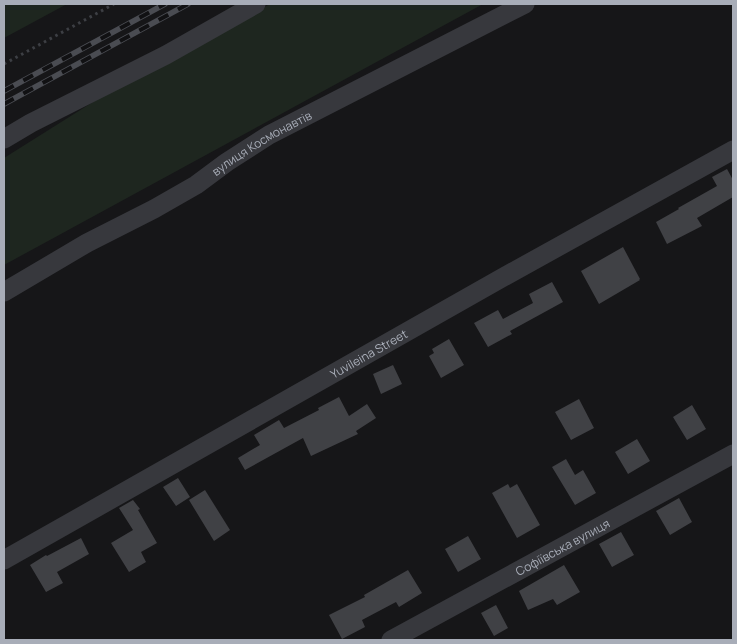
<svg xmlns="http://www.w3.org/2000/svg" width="737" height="644" font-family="Manrope,sans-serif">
	<rect width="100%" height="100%" fill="#161618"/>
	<path fill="#1e261f" d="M 4,4 L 67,4 L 4,38 Z
		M 270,4 L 483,4 L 4,265 L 4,158 L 101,97 Z"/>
	<path fill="#404145" d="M 727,169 L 733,180 L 733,197 L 697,218 L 702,226 L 667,244 L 656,222 L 679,209 L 678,208 L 717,186 L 712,177 Z
		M 623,247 L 640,279 L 639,279 L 640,280 L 599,304 L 581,271 Z
		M 552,282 L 563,302 L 510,331 L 512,334 L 488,347 L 474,323 L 498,310 L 503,319 L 533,303 L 529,294 Z
		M 449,339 L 464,365 L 441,378 L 429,356 L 434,353 L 432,349 Z
		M 393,365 L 402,384 L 381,394 L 373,374 Z
		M 339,397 L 349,416 L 367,404 L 376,418 L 356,431 L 358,434 L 311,456 L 303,438 L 245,470 L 238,458 L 260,445 L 254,435 L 279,420 L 284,428 L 319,410 L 318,408 Z
		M 579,399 L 594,428 L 571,440 L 555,412 Z
		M 692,405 L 706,429 L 687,440 L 673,417 Z
		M 637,439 L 650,461 L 628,474 L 615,452 Z
		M 566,459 L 575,475 L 583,470 L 596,493 L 575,505 L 552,467 Z
		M 178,478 L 190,497 L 176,506 L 163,487 Z
		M 508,484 L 510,488 L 517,484 L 540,525 L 517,538 L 492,493 Z
		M 205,490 L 230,530 L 214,541 L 189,500 Z
		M 679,498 L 692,522 L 670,535 L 656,511 Z
		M 133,500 L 140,509 L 138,510 L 157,543 L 141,552 L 146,562 L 129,572 L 111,543 L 133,530 L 119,508 Z
		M 621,532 L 634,555 L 612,567 L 599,544 Z
		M 468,536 L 481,559 L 458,572 L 445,549 Z
		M 81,538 L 89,554 L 57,572 L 63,583 L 46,592 L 30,565 L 46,555 L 47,556 Z
		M 564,565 L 580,592 L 557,605 L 553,599 L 528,610 L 519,591 Z
		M 408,570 L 422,593 L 399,607 L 396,602 L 362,620 L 365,627 L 342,639 L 329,615 L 365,597 L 364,595 Z
		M 496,605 L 508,628 L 494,636 L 481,613 Z"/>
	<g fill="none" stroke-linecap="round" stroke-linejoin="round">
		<path stroke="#3d3f44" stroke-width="3" stroke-dasharray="2.5 4" stroke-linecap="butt" d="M 4,64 L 114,4"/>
		<g stroke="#37383d" stroke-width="19">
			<path d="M 4,139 L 31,123 L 166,55 L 256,4"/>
			<path id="s1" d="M 4,292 L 87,243 L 154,209 L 196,185 L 227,162 L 269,135 L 525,4"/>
			<path id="s2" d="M 4,560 L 500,279 L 733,150"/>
			<path id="s3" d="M 391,640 L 733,454"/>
		</g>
		<g stroke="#4a4c52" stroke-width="5.5">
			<path id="rail" d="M 4,91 L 165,4
				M 4,104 L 188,4"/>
		</g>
		<use href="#rail" stroke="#111113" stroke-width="4" stroke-dasharray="11" stroke-linecap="butt"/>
	</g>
	<g text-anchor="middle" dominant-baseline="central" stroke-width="5" stroke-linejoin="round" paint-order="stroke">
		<g font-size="12" fill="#a8adb8" stroke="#111113">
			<text stroke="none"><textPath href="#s1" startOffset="298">вулиця Космонавтів</textPath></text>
			<text stroke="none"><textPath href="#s2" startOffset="419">Yuvileina Street</textPath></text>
			<text stroke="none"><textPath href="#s3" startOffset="195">Софіївська вулиця</textPath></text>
		</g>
	</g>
	<rect width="737" height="644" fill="none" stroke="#a8adb8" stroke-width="10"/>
</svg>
